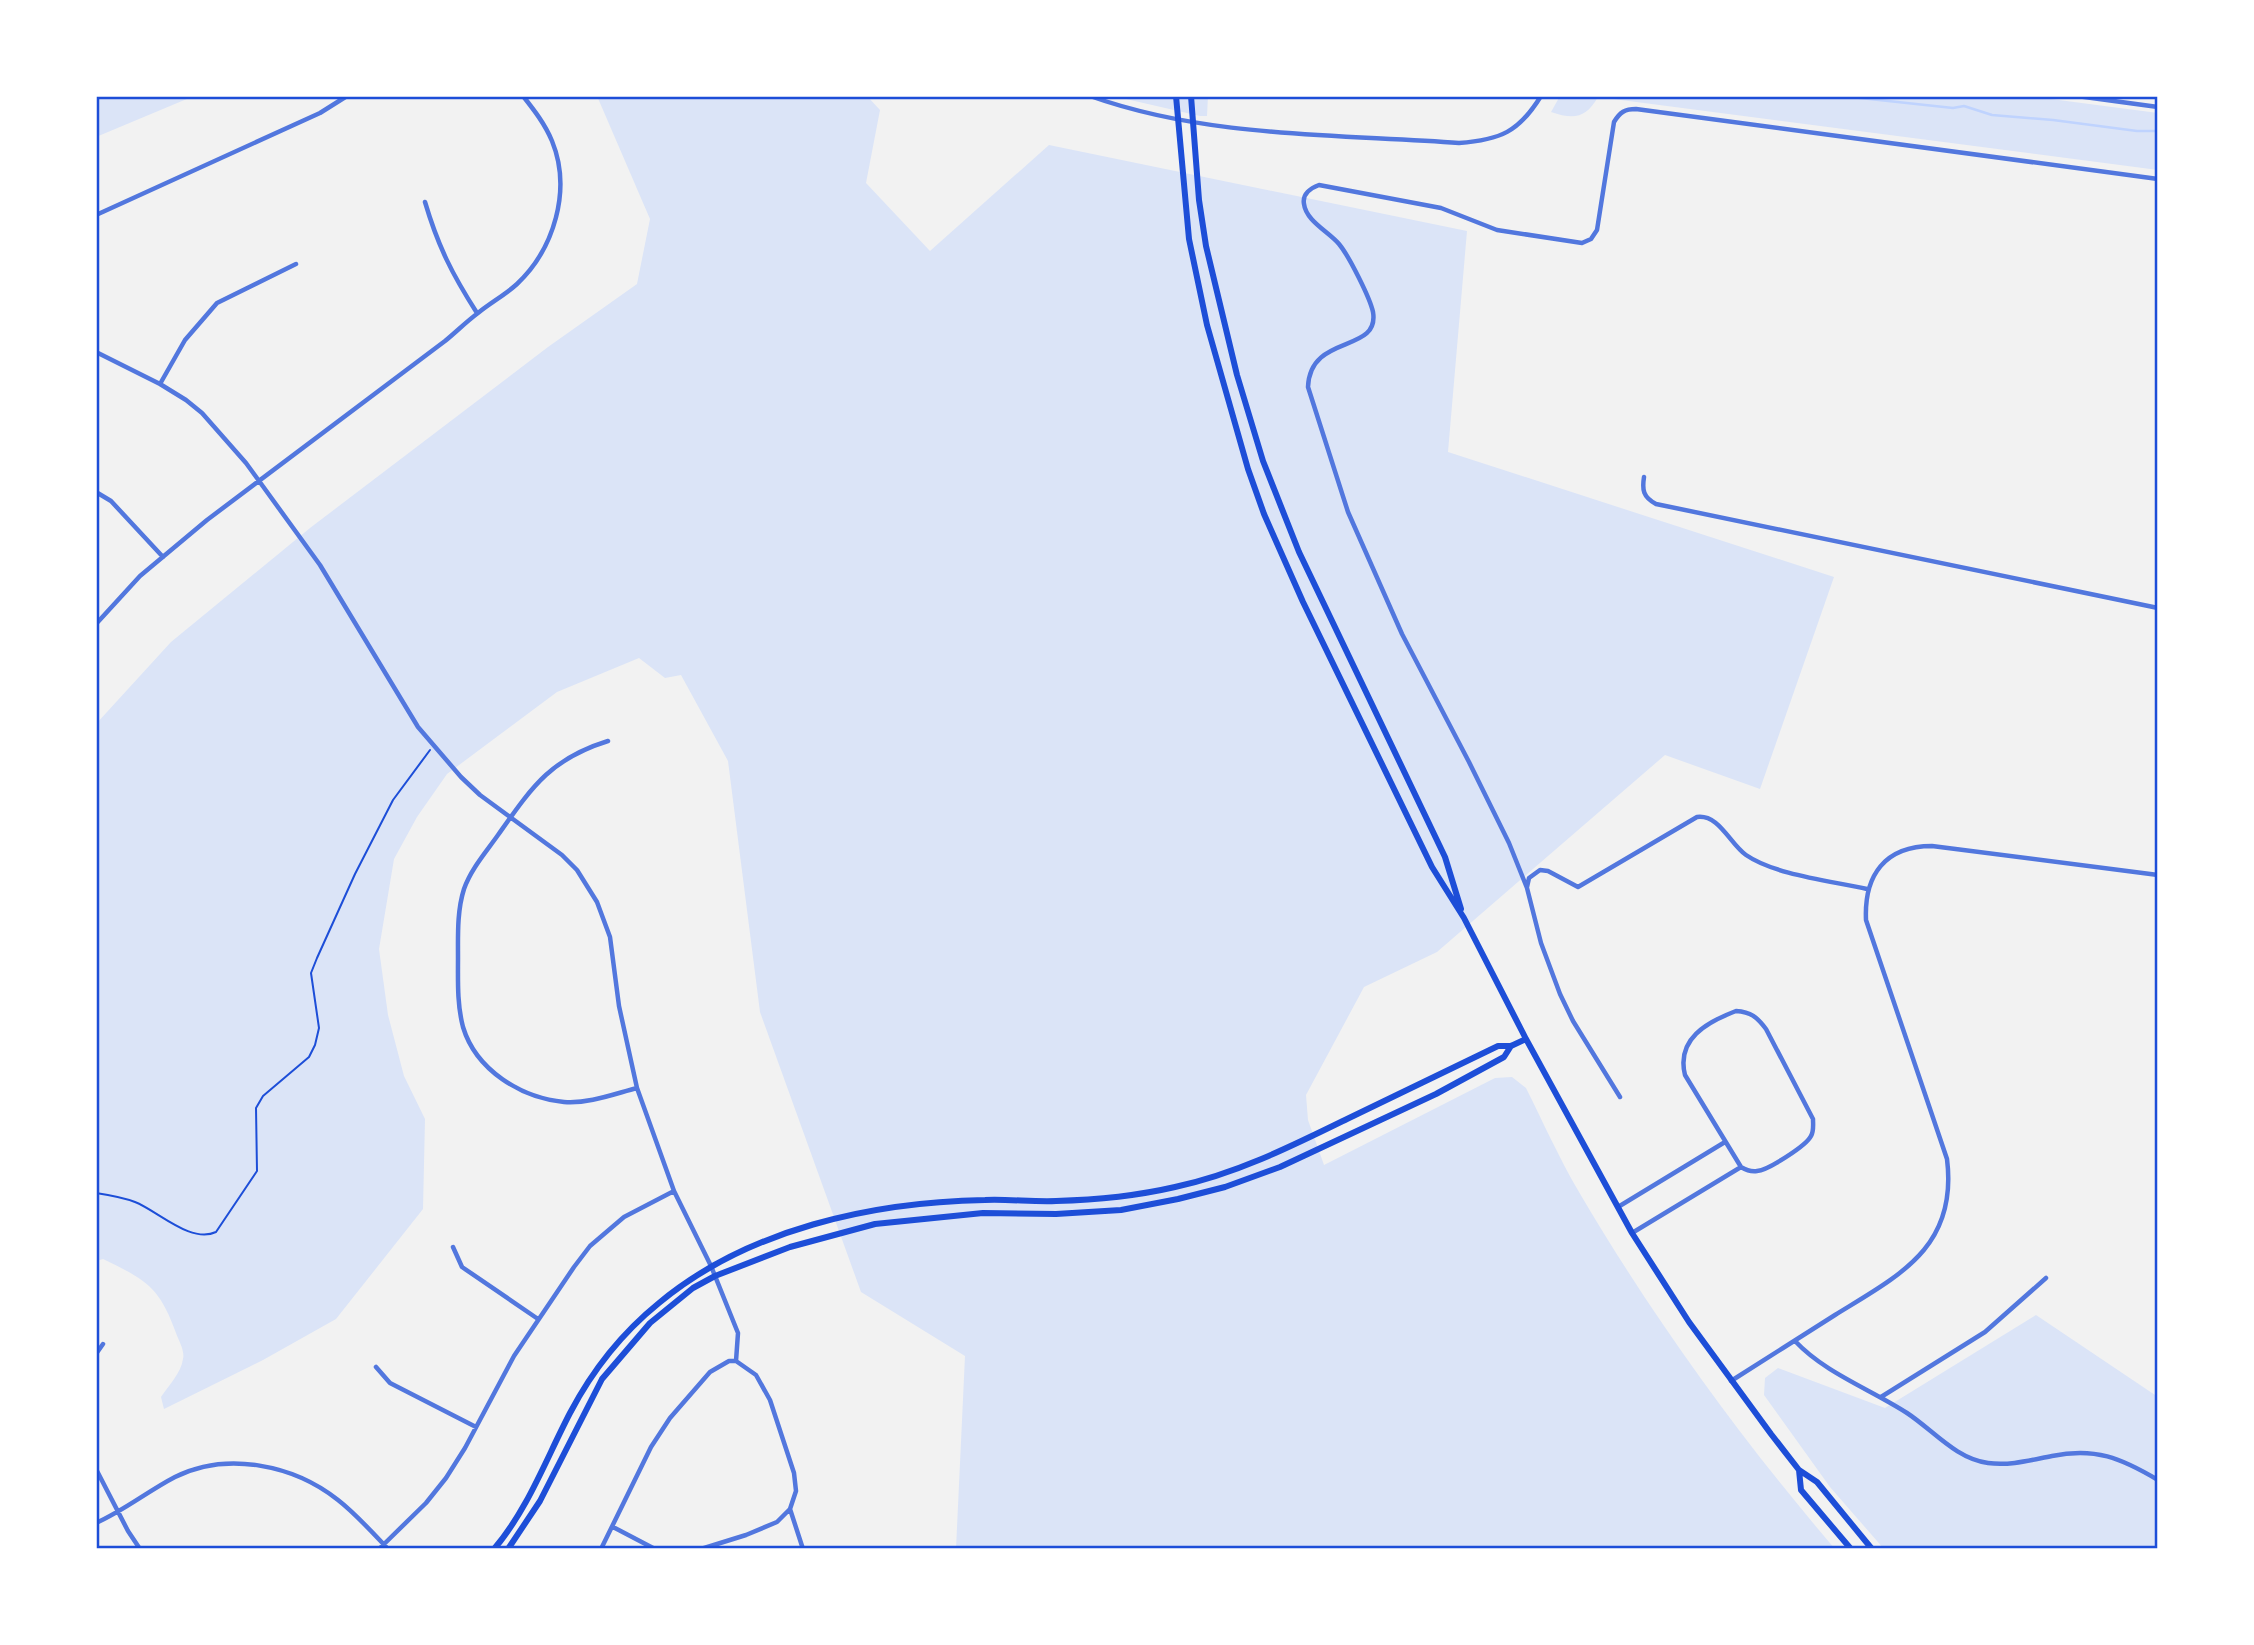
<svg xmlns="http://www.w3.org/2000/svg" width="2254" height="1645" font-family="'Fira Sans Condensed',sans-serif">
	<rect width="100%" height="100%" fill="#f2f2f2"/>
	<path fill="#dbe4f7" d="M 96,96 L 194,96 L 96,137 Z
		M 597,96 L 867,96 L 880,110 L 866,183 L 930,251 L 1049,145 L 1467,231 L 1448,452 L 1834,577 L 1760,789 L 1665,755 L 1437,952 L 1364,987 L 1306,1095 L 1308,1120 L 1324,1165 L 1495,1078 L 1512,1077 L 1526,1088 C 1543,1122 1559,1158 1579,1192 C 1653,1318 1740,1438 1835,1549 L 956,1549 L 965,1356 L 861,1292 L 760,1012 L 728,761 L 681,675 L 665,678 L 639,658 L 557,692 L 447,774 L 417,817 L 394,859 L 379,949 L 388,1015 L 404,1076 L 425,1119 L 423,1209 L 336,1319 L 263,1360 L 164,1409 L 161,1397 C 169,1385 181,1373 183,1359 C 185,1351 179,1341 176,1333 C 159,1286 146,1280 103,1259 L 96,1261 L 96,724 L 171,642 L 310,528 L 548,347 L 637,284 L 650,219 Z
		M 1113,96 L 1208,96 L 1207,116 L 1200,116 Z
		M 1560,96 L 2028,96 L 2158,113 L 2158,170 L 1598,97 C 1586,118 1574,120 1551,112 Z
		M 2036,1315 L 2158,1397 L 2158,1549 L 1884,1549 L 1830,1487 L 1764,1395 L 1765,1378 L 1778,1368 L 1885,1408 Z"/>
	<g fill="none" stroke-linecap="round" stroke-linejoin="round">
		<path stroke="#bfd3fe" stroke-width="2.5" d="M 1842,96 L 1953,108 L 1964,106 L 1992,115 L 2053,120 L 2137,131 L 2158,131"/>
		<path stroke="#1d4ed8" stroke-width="2" d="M 96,1193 C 109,1195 122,1197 135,1202 C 158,1211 191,1244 216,1232 L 257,1171 L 256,1108 L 263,1096 L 309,1057 L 315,1045 L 319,1028 L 311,973 L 317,958 L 355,874 L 393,800 L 430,750"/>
		<path stroke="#5277de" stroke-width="4.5" d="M 1090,96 C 1208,138 1335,134 1459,143 C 1500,140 1519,132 1541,96
			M 2077,96 L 2158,107
			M 425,202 C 438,246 452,274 477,313
			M 96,215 L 320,113 L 347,96
			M 96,352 L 160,384 L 186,400 L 202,413 L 246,463 L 320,565 L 418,727 L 461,777 L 480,795 L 562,855 L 577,870 L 597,902 L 610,937 L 619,1006 L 637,1088 L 674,1191 L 711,1266 L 738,1333 L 736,1361
			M 160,384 L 185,340 L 217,303 L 296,264
			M 1644,477 C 1642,490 1643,497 1656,504 L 2158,608
			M 96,492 L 111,501 L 163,557
			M 96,624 L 140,576 L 207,520 L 445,341 C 456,332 466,322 478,313 C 490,303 505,295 517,284 C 554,249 572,190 552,141 C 545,124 534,110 523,96
			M 608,741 C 550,759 532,787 498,835 C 486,852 471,869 464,889 C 457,911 458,935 458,958 C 458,981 457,1004 463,1027 C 476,1070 521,1098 564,1102 C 588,1104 614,1094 637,1088
			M 1527,887 L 1529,878 L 1540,870 L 1548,871 L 1578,887 L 1697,817 C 1719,814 1730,844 1746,855 C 1775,875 1832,881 1867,889
			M 1736,1011 C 1751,1012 1757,1017 1766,1029 L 1813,1119 C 1813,1125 1814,1131 1811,1136 C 1806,1146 1768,1170 1757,1171 C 1751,1172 1746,1170 1741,1167 L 1685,1075 C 1676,1039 1707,1022 1736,1011 Z
			M 1620,1097 L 1573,1021 L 1560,994 L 1541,943 L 1527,888 L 1509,843 L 1469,762 L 1402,634 L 1348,512 L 1308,387 C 1310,333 1380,354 1373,312 C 1370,298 1349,256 1339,244 C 1329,232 1306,221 1304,204 C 1302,194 1311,188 1319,185 L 1441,208 L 1497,230 L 1582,243 L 1591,239 L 1597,230 L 1614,122 C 1620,112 1625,109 1636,109 L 2158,179
			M 1618,1207 L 1725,1142
			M 1632,1233 L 1741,1167
			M 453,1247 L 462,1267 L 538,1319
			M 1795,1341 C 1825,1373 1870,1389 1907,1413 C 1933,1430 1956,1459 1988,1463 C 2010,1466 2031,1460 2052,1456 C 2095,1447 2121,1458 2158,1480
			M 96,1354 L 103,1344
			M 376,1367 L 390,1383 L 476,1427
			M 1731,1381 C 1766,1359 1800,1337 1835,1315 C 1900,1275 1958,1247 1947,1159 L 1866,920 C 1864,875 1885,846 1932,846 L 2158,875
			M 1881,1397 L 1985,1332 L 2046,1278
			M 96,1469 L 128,1531 L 140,1549
			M 790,1509 L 803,1549
			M 96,1523 C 125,1510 148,1491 175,1477 C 227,1451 294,1465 338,1500 C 356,1514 372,1532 388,1549
			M 613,1527 L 655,1549
			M 379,1549 L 426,1503 L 446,1478 L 465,1448 L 514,1356 L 574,1267 L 590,1246 L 624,1217 L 674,1191
			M 601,1549 L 651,1447 L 670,1418 L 710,1372 L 729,1361 L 736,1361 L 756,1375 L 770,1400 L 794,1473 L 796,1491 L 790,1509 L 777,1522 L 746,1535 L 701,1549"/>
		<path stroke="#1d4ed8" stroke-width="6" d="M 1176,96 L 1189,239 L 1207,325 L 1248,469 L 1264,514 L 1303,602 L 1432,867 L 1464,918 L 1526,1039 L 1632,1233 L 1689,1322 L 1771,1434 L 1799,1470 L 1817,1482 L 1872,1549
			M 1191,96 L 1199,200 L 1206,246 L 1237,375 L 1263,461 L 1299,552 L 1445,857 L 1461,909
			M 1799,1470 L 1801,1490 L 1851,1549
			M 494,1549 C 528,1509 546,1459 570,1413 C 592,1371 622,1333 659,1303 C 748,1229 872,1202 985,1200 C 1009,1199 1033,1202 1056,1201 C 1096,1200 1136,1196 1175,1187 C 1236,1174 1292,1146 1347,1119 C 1397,1095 1448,1070 1498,1046 L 1511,1046 L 1526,1039
			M 508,1549 L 540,1501 L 602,1379 L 650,1323 L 693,1288 L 715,1276 L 790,1247 L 875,1224 L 983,1213 L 1056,1214 L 1121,1210 L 1178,1199 L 1225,1187 L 1280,1167 L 1436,1094 L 1504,1057 L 1511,1046"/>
	</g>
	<rect width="2254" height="1645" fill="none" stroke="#ffffff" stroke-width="196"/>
	<rect x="98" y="98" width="2058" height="1449" fill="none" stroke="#1d4ed8" stroke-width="2.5"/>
</svg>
